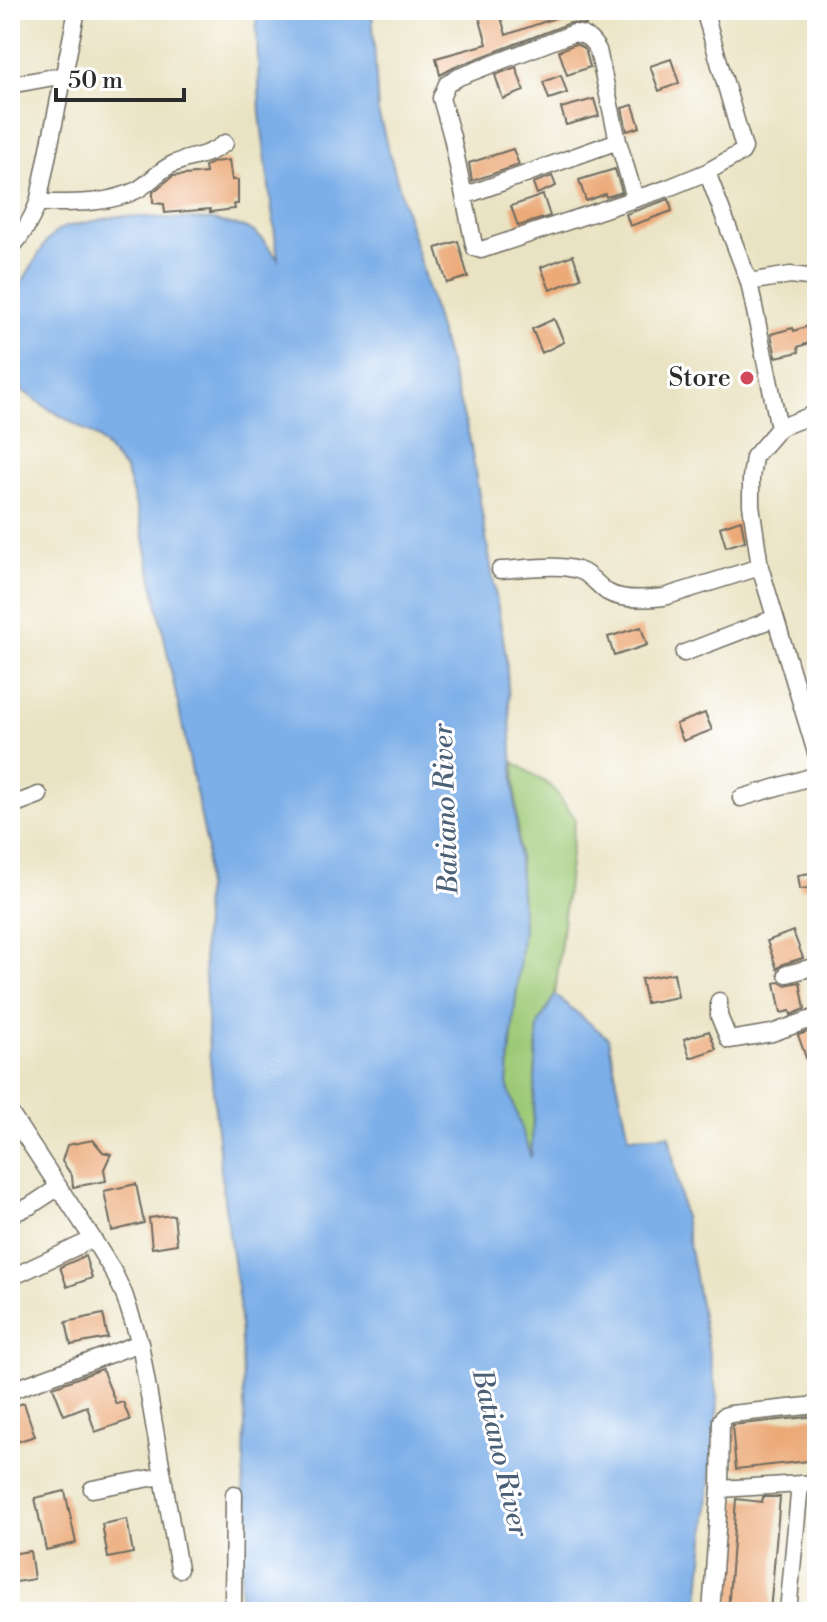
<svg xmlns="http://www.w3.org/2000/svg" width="827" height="1622" font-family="'Libre Bodoni',serif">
	<rect width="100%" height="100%" fill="#fff"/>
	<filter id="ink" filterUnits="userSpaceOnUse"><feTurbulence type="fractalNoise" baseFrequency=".0125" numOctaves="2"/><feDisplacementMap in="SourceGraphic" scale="16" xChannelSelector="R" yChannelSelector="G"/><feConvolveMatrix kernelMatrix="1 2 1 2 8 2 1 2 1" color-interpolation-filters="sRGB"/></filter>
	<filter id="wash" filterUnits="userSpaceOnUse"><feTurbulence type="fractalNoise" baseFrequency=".006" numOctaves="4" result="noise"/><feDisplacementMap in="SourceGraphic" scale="32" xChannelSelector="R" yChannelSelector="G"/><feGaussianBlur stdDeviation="1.8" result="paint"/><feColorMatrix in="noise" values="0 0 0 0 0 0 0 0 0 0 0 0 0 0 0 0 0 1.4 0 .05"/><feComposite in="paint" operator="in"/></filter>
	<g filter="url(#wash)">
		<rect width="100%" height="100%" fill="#eae3c3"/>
		<path fill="#9dc976" stroke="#647a50" stroke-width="2" d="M 514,762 L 552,787 L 575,818 L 555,995 L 538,1025 L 531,1161 L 507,1084 L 523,928 Z"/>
		<path fill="#7baee8" stroke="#536c8a" stroke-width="2" d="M 256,10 L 372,10 L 378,112 L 469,436 L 506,656 L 523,928 L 507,1084 L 531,1158 L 538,1025 L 555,995 L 608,1038 L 629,1137 L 669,1135 L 718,1402 L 698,1612 L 240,1612 L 245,1423 L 239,1302 L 224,1200 L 209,1050 L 203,941 L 207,846 L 141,524 L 126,471 L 97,437 L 49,409 L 10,382 L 10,302 L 46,242 L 55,233 L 65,227 L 118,216 L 213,220 L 244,227 L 253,231 L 262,239 L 278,259 L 260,114 Z"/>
		<g id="blocks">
			<path fill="#ecaa79" d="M 477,10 L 499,10 L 506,35 L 578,10 L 582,10 L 586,25 L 570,23 L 455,67 L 440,75 L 436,58 L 487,44 Z
				M 575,44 L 582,47 L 586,52 L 590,67 L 567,75 L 559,51 Z
				M 671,59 L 679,83 L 659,91 L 650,66 Z
				M 516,67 L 524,91 L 503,99 L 495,75 Z
				M 561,75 L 567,93 L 549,99 L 543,82 Z
				M 594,99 L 599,116 L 566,125 L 561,108 Z
				M 633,105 L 640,127 L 627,131 L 622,108 Z
				M 513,149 L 519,165 L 472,181 L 469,163 Z
				M 229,160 L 232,180 L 238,180 L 238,204 L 234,204 L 235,209 L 210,212 L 210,209 L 165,213 L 164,204 L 153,203 L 153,192 L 173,176 L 206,173 L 205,166 L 214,162 Z
				M 615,169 L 622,192 L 606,197 L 605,194 L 586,201 L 579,180 Z
				M 552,176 L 556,186 L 537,194 L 533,183 Z
				M 543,195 L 550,216 L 518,226 L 511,206 Z
				M 669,199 L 672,211 L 630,226 L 626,214 Z
				M 458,241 L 468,277 L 447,283 L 436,248 Z
				M 573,255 L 581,278 L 550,290 L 541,267 Z
				M 554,319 L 564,342 L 542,353 L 532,329 Z
				M 817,323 L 817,340 L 798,347 L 799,352 L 776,357 L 771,334 L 793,328 L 794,331 Z
				M 741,520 L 745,541 L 726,547 L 720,527 Z
				M 641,627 L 647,645 L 614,656 L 608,637 Z
				M 705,713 L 712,730 L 683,741 L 676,724 Z
				M 817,872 L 817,887 L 800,889 L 798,875 Z
				M 793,931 L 803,958 L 783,964 L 777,969 L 767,941 Z
				M 674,973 L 678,997 L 646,1003 L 641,979 Z
				M 779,982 L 785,985 L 800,982 L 805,1009 L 791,1015 L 790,1011 L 781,1013 L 775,983 Z
				M 817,1029 L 817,1082 L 815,1083 L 798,1035 Z
				M 709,1031 L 716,1049 L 690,1058 L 684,1039 Z
				M 93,1140 L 103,1152 L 111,1154 L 104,1169 L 106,1181 L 73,1187 L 72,1176 L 62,1161 L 67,1145 Z
				M 136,1184 L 144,1223 L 112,1231 L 104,1191 Z
				M 174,1215 L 177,1244 L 152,1248 L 149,1218 Z
				M 85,1256 L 92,1278 L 67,1287 L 60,1267 Z
				M 103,1314 L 108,1338 L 71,1345 L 66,1322 Z
				M 102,1369 L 116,1404 L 123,1402 L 130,1420 L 95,1432 L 87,1406 L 64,1415 L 53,1387 Z
				M 24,1403 L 35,1436 L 13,1443 L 10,1433 L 10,1407 Z
				M 817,1416 L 817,1460 L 736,1469 L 732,1425 Z
				M 65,1491 L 76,1543 L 46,1550 L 35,1498 Z
				M 763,1497 L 780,1497 L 770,1612 L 728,1612 L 736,1499 L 762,1502 Z
				M 127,1519 L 133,1553 L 108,1558 L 102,1524 Z
				M 30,1551 L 34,1579 L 10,1583 L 10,1554 Z"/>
		</g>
	</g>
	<g filter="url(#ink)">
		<use href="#blocks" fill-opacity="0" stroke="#6e6b60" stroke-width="2"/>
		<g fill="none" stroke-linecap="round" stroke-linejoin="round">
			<g stroke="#6e6b60" stroke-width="19">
				<path id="minor" d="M 704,10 L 744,148 L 742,152 L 707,172 L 749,282 L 779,428 L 754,457 L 751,478 L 751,505 L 760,567 L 817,756
					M 10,85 L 65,75
					M 464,196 L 618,141
					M 635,198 L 618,141 L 598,50 C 591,39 587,35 574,33 L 459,77 L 447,84 L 441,98 L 452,137 L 474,245 L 475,248 L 481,250 L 668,188 L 707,172
					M 38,203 C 71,203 106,205 137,190 C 150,183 159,170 173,164 C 194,155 205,158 225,143
					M 10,249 C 23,235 31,221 38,203 L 77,10
					M 749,282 L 790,275 L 817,278
					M 779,428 L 817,413
					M 500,570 C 524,569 562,562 583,572 C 592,577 599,586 607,592 C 622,601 647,599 664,597 L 760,567
					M 684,653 L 775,618
					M 741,798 L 817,775
					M 10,806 L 39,795
					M 787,974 L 817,966
					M 719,1001 L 719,1016 L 729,1040 L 772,1033 L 817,1017
					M 10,1113 L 93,1239 L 10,1278
					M 10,1215 L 30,1206 L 59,1187
					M 93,1239 L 114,1273 L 124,1294 L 140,1343 L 179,1569
					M 10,1391 L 140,1343
					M 92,1489 L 162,1476
					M 720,1489 L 817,1483
					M 233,1612 L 234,1494
					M 711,1612 L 720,1489 L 721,1420 L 724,1416 L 731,1414 L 817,1405
					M 788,1612 L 800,1484"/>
			</g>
			<use href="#minor" stroke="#fff" stroke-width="16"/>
		</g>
	</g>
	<circle fill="#d1495b" stroke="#fff" stroke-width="3" cx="747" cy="378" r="8"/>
	<g text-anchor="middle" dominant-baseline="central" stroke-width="6" stroke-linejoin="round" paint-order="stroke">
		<g font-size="26" fill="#2b2b2b" stroke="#fff" text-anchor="end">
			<text x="731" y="378">Store</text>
		</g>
		<g font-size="28" font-style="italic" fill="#4b5f77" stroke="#fff">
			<text transform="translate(446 809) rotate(-92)">Batiano River</text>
			<text transform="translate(500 1453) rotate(77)">Batiano River</text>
		</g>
	</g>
	<rect width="827" height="1622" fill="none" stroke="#fff" stroke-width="40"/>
	<path d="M56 88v12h128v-12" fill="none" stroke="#2b2b2b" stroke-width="4"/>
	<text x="68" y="88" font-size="24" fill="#2b2b2b" stroke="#ffffff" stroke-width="6" paint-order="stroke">50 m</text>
</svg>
